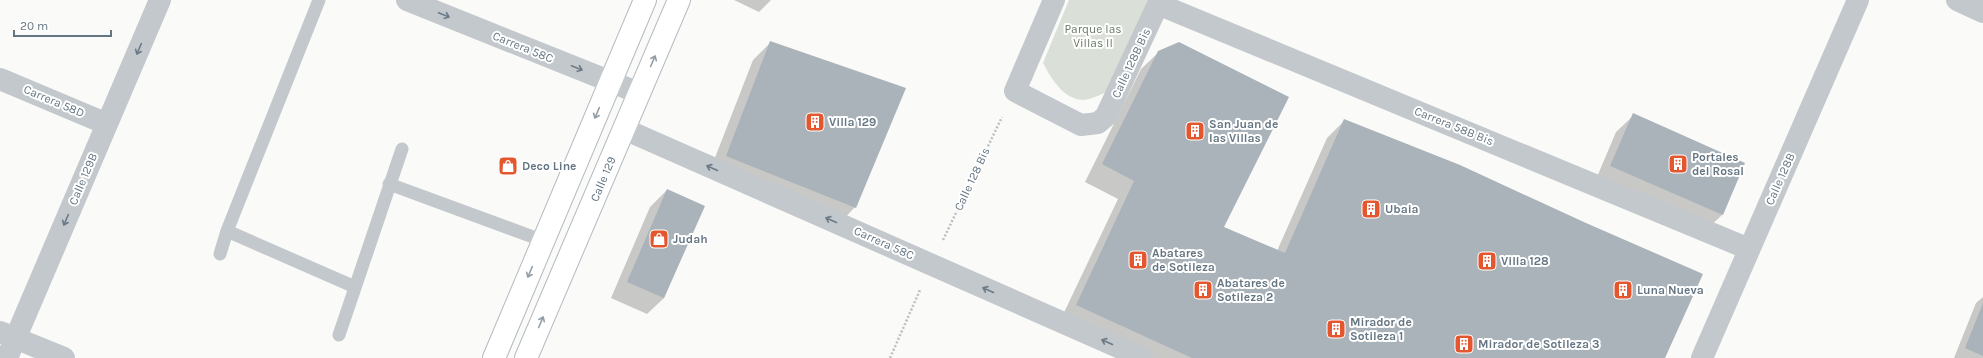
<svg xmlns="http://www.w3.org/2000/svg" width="1983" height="358" font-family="Karla,sans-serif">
	<rect width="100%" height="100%" fill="#fafaf8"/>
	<path fill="#dadfd7" d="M 1069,0 L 1148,0 L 1108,92 C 1101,94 1090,100 1083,100 C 1063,99 1051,78 1043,63 Z"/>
	<path fill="#0003" d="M 734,0 L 771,0 L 759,12 Z
		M 771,42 L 855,207 L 838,225 L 709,173 L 753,60 Z
		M 1159,52 L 1223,227 L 1277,251 L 1327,138 L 1344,121 L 1664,358 L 1136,358 L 1059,323 L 1118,199 L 1085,182 L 1141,69 Z
		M 1634,115 L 1744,163 L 1722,215 L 1704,232 L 1594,184 L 1616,132 Z
		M 667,190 L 703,206 L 664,298 L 647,314 L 611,298 L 650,207 Z
		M 1983,297 L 1983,358 L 1954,358 L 1976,303 Z"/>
	<path fill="#aab3b9" d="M 770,41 L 906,88 L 856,208 L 726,156 Z
		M 1179,42 L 1289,97 L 1224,227 L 1285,253 L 1344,119 L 1460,165 L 1586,223 L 1703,274 L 1665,358 L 1192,358 L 1076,305 L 1134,181 L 1102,164 L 1158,51 Z
		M 1633,113 L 1745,163 L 1723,215 L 1610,166 Z
		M 667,189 L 705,206 L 664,298 L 627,282 Z
		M 1983,303 L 1983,356 L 1965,348 Z"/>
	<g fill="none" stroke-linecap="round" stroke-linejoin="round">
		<g stroke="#b3babf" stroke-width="24">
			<path id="secondary" d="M 494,358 L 645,0
				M 526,358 L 679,0"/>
		</g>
		<path stroke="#bbbfc2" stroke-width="2.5" stroke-dasharray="2 2" stroke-linecap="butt" d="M 943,240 L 1002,117
			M 890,358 L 920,290"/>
		<path stroke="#c3c8cc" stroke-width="13" d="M 389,184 L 544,241
			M 227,231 L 355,287
			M 220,254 L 227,231 L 319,0
			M 339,335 L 402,149"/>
		<path stroke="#c3c8cc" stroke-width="22" d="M 407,0 L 639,93
			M 1054,0 L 1015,91 L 1081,125 L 1098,123 L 1106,116 L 1160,0
			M 1957,0 L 1983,12
			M 1158,4 L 1749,249
			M 0,79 L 107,124
			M 624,129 L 1143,358
			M 7,358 L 160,0"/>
		<path stroke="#c3c8cc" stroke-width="22" d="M 0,332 L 64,358
			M 1702,358 L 1858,0"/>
		<use href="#secondary" stroke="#fff" stroke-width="22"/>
	</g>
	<defs><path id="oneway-shaft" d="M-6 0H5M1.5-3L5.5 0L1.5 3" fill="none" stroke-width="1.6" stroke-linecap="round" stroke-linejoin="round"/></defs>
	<g stroke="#6a7a87">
		<use href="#oneway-shaft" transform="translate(444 15) rotate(22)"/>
		<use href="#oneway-shaft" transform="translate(139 49) rotate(113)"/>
		<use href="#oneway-shaft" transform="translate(577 68) rotate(22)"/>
		<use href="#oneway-shaft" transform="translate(712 168) rotate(-156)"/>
		<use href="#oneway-shaft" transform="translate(66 220) rotate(113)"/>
		<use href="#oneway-shaft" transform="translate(831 220) rotate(-156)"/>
		<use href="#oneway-shaft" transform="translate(988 290) rotate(-156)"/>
		<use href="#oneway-shaft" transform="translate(1107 342) rotate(-156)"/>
	</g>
	<g stroke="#939fa8">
		<use href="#oneway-shaft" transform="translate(653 61) rotate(-67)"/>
		<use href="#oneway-shaft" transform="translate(597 113) rotate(113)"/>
		<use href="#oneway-shaft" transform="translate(530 272) rotate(113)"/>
		<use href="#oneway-shaft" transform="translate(541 322) rotate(-67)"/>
	</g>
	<defs>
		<g id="building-square" transform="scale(1)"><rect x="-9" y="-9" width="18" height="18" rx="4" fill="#e4572e" stroke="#fff"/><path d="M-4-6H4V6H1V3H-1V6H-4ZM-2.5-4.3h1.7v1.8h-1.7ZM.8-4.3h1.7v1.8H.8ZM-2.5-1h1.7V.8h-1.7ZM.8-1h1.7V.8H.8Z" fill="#fff"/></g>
		<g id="shop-square" transform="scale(1)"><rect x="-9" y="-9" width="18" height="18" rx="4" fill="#e4572e" stroke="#fff"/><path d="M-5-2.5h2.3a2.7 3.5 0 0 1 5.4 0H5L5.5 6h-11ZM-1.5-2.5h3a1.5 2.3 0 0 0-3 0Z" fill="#fff"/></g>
	</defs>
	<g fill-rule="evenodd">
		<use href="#building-square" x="815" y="122"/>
		<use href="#building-square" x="1195" y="131"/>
		<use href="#building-square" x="1678" y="164"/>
		<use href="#shop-square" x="508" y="166"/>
		<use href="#building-square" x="1371" y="209"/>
		<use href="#shop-square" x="659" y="239"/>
		<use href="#building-square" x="1138" y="260"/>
		<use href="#building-square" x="1487" y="261"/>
		<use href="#building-square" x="1203" y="290"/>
		<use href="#building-square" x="1623" y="290"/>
		<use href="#building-square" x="1336" y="329"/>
		<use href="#building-square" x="1464" y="344"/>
	</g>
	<g text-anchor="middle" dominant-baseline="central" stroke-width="4" stroke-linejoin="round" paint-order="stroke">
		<g font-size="12" fill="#687a64" stroke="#fff">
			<text x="1093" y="29">Parque las<tspan x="1093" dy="14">Villas II</tspan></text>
		</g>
		<g font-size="12" fill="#657683" stroke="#fff">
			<text transform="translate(523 47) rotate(22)">Carrera 58C</text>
			<text transform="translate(1131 63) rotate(-65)">Calle 128B Bis</text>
			<text transform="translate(54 101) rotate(23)">Carrera 58D</text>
			<text transform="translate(1454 126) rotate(22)">Carrera 58B Bis</text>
			<text transform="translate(83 179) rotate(-67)">Calle 129B</text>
			<text transform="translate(603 179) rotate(-67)">Calle 129</text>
			<text transform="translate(972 179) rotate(-65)">Calle 128 Bis</text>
			<text transform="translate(1780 179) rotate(-66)">Calle 128B</text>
			<text transform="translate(884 243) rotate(24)">Carrera 58C</text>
		</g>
		<g font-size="12" font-weight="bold" fill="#657683" stroke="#fff" text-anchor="start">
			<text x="829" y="122">Villa 129</text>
			<text x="1209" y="124">San Juan de<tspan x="1209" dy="14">las Villas</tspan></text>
			<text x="1692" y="157">Portales<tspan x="1692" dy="14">del Rosal</tspan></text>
			<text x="522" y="166">Deco Line</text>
			<text x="1385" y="209">Ubaia</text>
			<text x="673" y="239">Judah</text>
			<text x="1152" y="253">Abatares<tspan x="1152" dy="14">de Sotileza</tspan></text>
			<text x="1501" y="261">Villa 128</text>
			<text x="1217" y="283">Abatares de<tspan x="1217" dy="14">Sotileza 2</tspan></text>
			<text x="1637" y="290">Luna Nueva</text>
			<text x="1350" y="322">Mirador de<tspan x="1350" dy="14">Sotileza 1</tspan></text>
			<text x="1478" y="344">Mirador de Sotileza 3</text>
		</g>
	</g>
	<path d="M14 30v6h97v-6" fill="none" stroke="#657683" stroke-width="2"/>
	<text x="20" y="30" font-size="12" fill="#657683" stroke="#ffffff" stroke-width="3" paint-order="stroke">20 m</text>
</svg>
